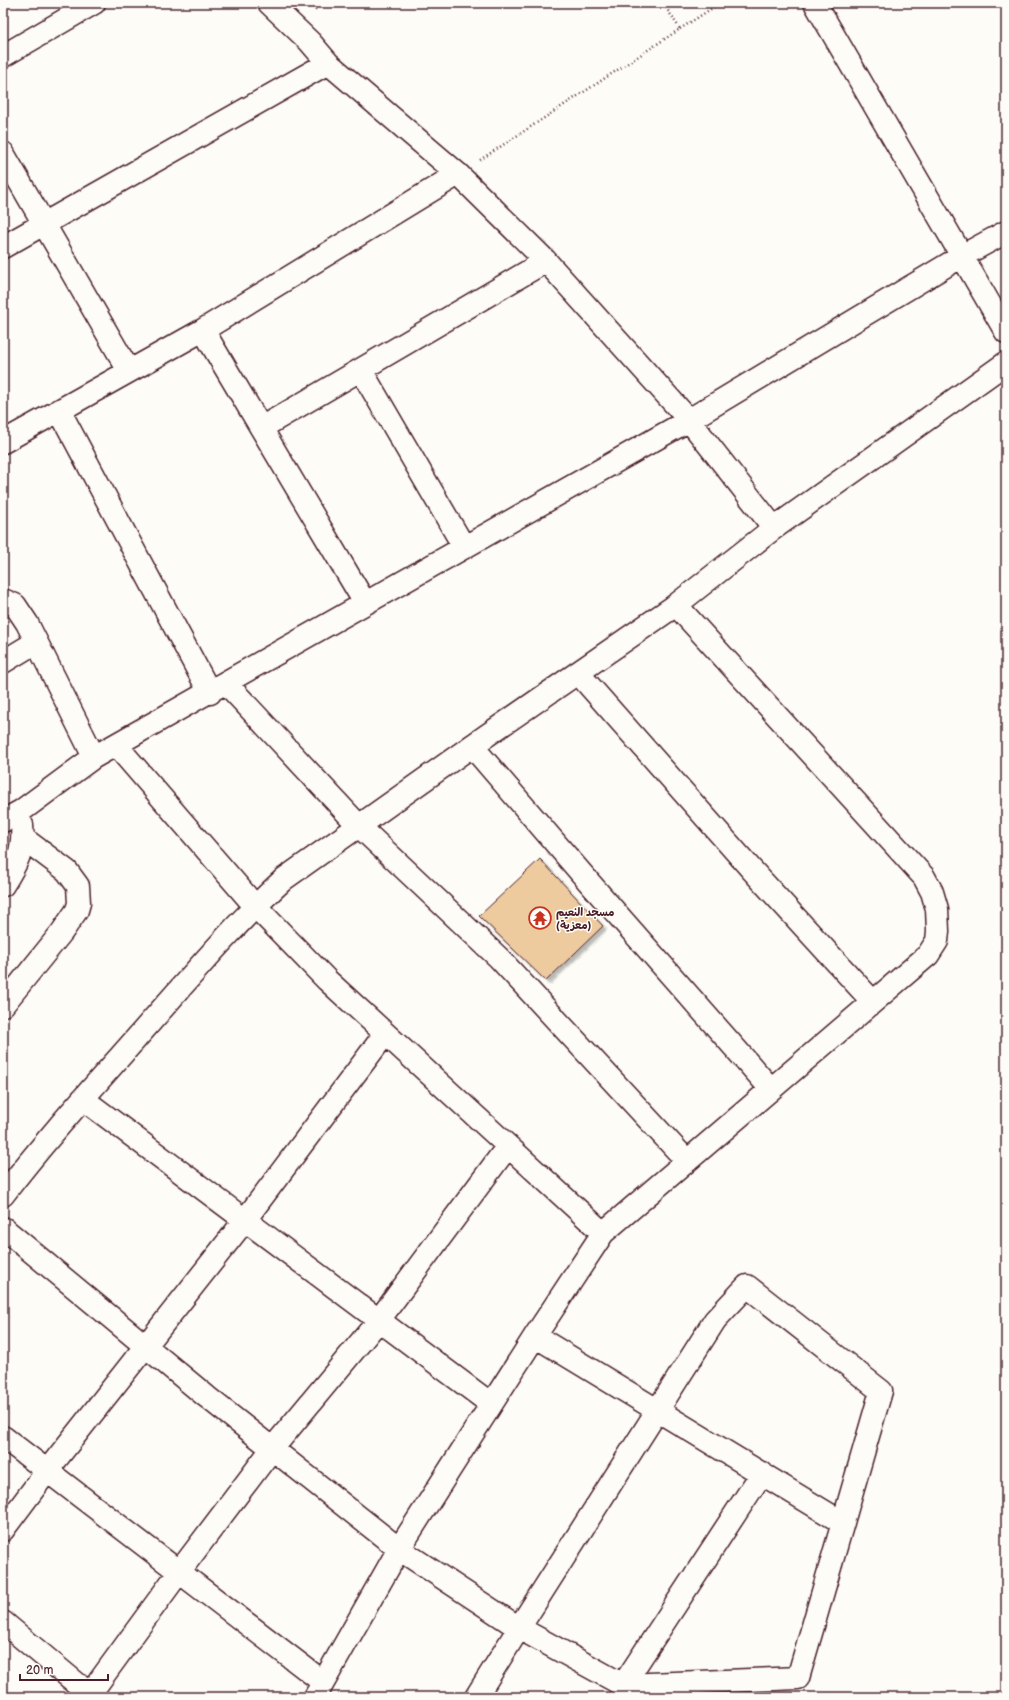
<svg xmlns="http://www.w3.org/2000/svg" width="1009" height="1700" font-family="'Balsamiq Sans','Playpen Sans Arabic',sans-serif">
	<defs>
		<filter id="shadow"><feDropShadow dx="3.5" dy="3.5" stdDeviation="1" flood-color="#0004"/></filter>
	</defs>
	<rect width="100%" height="100%" fill="#fdfcf7"/>
	<filter id="ink" filterUnits="userSpaceOnUse"><feTurbulence type="fractalNoise" baseFrequency=".025" numOctaves="2"/><feDisplacementMap in="SourceGraphic" scale="8" xChannelSelector="R" yChannelSelector="G"/><feConvolveMatrix kernelMatrix="1 2 1 2 8 2 1 2 1" color-interpolation-filters="sRGB"/></filter>
	<g filter="url(#ink)">
		<path fill="#eeca9f" stroke="#4a1f2b" filter="url(#shadow)" d="M 540,859 L 603,926 L 546,981 L 479,916 Z"/>
		<g fill="none" stroke-linecap="round" stroke-linejoin="round">
			<g stroke="#4a1f2b" stroke-width="25">
				<path id="minor" d="M 269,3 L 310,42 L 328,63 L 458,174 L 546,261 L 689,420 L 774,528
					M 815,3 L 1006,332
					M 3,56 L 94,3
					M 3,153 L 129,371
					M 3,247 L 328,63
					M 203,330 L 365,603
					M 361,370 L 464,547
					M 59,410 L 210,693
					M 261,428 L 546,261
					M 3,442 L 203,330 L 458,174
					M 3,600 L 15,605 L 27,623 L 94,757
					M 3,662 L 36,642
					M 578,673 L 752,870 L 873,1002
					M 226,683 L 359,826 L 499,958 L 687,1161
					M 116,745 L 255,906 L 327,980 L 603,1233
					M 472,746 L 588,881 L 771,1089
					M 3,821 L 21,811 L 94,757 L 689,420 L 962,256 L 1006,232
					M 3,885 C 17,863 24,851 22,825
					M 3,1005 L 62,932 L 77,910 L 79,903 L 78,886 L 67,871 L 23,838
					M 83,1099 L 491,1404
					M 3,1228 L 207,1397 L 399,1549 L 519,1628 L 476,1697
					M 747,1286 L 881,1391 L 798,1678 L 623,1685 L 519,1628 L 715,1320 Z
					M 535,1336 L 843,1523
					M 3,1437 L 323,1682
					M 3,1530 L 47,1471 L 245,1220 L 385,1034
					M 3,1622 L 93,1697
					M 623,1685 L 762,1473
					M 90,1694 L 179,1572 L 272,1449 L 379,1320 L 508,1146
					M 315,1697 L 399,1549 L 535,1336 L 603,1233 L 928,955 L 937,941 L 938,931 L 937,909 L 932,892 L 924,877 L 676,605"/>
			</g>
			<g stroke="#4a1f2b" stroke-width="25">
				<path id="secondary" d="M 3,1195 C 48,1136 99,1081 148,1025 C 192,975 235,924 284,879 L 486,736 L 676,605 L 774,528 L 1006,363"/>
			</g>
			<path stroke="#4a1f2b" stroke-width="2.5" stroke-dasharray="1 3" stroke-linecap="butt" d="M 315,10 L 316,3
				M 680,29 L 720,3
				M 480,160 L 680,29 L 663,3"/>
			<use href="#minor" stroke="#fdfcf7" stroke-width="22"/>
			<use href="#secondary" stroke="#fdfcf7" stroke-width="22"/>
		</g>
	</g>
	<defs>
		<g id="temple-ring" transform="scale(1.15)"><circle r="9.5" fill="#fdfcf7" stroke="#c8321e" stroke-width="1.5"/><path d="M0-6L5-2H3V0L6.5 2.5H4V6H1.5V3h-3V6H-4V2.5H-6.5L-3 0V-2H-5Z" fill="#c8321e"/></g>
	</defs>
	<g fill-rule="evenodd">
		<use href="#temple-ring" x="540" y="918"/>
	</g>
	<g text-anchor="middle" dominant-baseline="central" stroke-width="3" stroke-linejoin="round" paint-order="stroke">
		<g font-size="11" font-weight="bold" fill="#4a1f2b" stroke="#fdfcf7" text-anchor="start">
			<text x="556" y="912">مسجد النعيم<tspan x="556" dy="13">(معزية)</tspan></text>
		</g>
	</g>
	<rect width="1009" height="1700" fill="none" stroke="#fdfcf7" stroke-width="16"/>
	<rect x="8" y="8" width="993" height="1684" fill="none" stroke="#4a1f2b" stroke-width="1.5" filter="url(#ink)"/>
	<path d="M20 1674v6h88v-6" fill="none" stroke="#4a1f2b" stroke-width="2"/>
	<text x="26" y="1674" font-size="12" fill="#4a1f2b" stroke="#fdfcf7" stroke-width="3" paint-order="stroke">20 m</text>
</svg>
